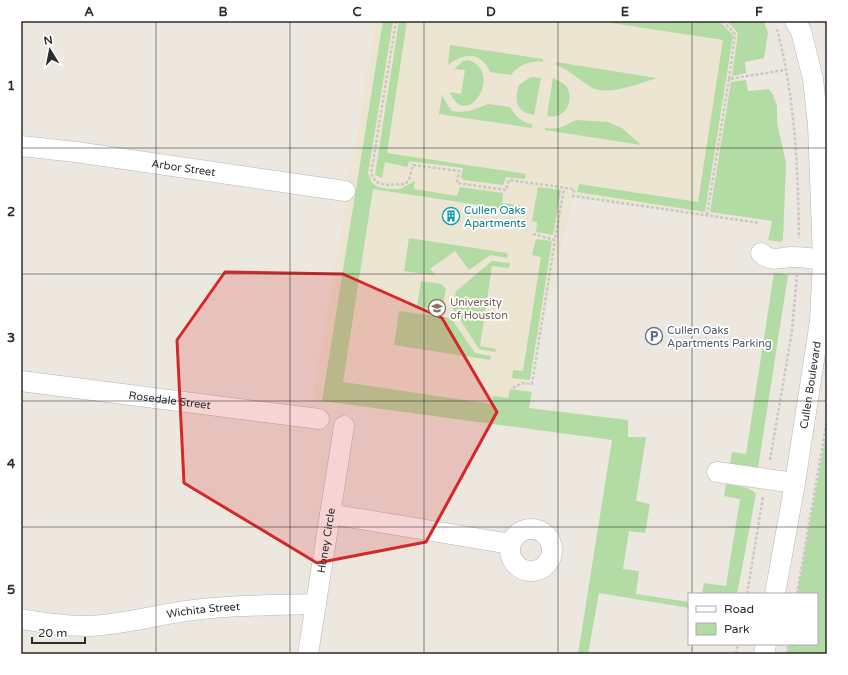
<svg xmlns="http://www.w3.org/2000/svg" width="848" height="675" font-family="'Varela Round',sans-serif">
	<rect width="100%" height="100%" fill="#ece8e0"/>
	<path fill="#ebe5d2" d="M 376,21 L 734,21 L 745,33 L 726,217 L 574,196 L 516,427 L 313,398 Z"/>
	<path fill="#b2dca4" d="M 383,21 L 393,21 L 368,173 L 372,183 L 378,187 L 388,189 L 400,189 L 415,181 L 414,189 L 457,196 L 460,187 L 503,193 L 502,203 L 520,205 L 519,211 L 373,189 L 343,382 L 491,404 L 493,396 L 508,398 L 510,389 L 532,392 L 529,408 L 628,420 L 628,437 L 646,437 L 636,501 L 650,504 L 645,533 L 629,531 L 623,569 L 639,571 L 636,594 L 689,602 L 689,608 L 599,593 L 588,654 L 578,654 L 612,440 L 322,401 Z
		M 399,21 L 407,21 L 387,153 L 526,174 L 525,179 L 506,177 L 503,185 L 464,180 L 461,177 L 463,168 L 409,161 L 407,167 L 385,162 L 382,178 L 375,175 Z
		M 598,21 L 719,21 L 733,35 L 705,212 L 577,192 L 579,184 L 698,202 L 723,40 Z
		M 727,21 L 764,21 L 768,33 L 764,58 L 745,62 L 746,73 L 732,76 L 738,33 Z
		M 450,45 L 543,59 L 543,62 C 531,60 518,65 511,75 L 490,72 C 481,51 464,52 448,65 Z
		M 469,60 C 505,74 465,132 450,92 L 461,94 L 465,70 L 454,69 L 463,61 Z
		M 556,62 L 657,78 C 640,83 610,96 593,88 C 580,81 570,70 556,65 Z
		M 533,77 L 541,78 L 534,115 C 516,112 514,101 519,85 L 529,78 Z
		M 553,78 C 557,80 562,82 565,85 C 572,91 571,108 562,113 C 558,117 552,117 547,116 Z
		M 746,80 L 748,91 L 769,89 L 773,95 L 777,106 L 777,123 L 786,163 L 783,240 L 781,242 L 768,240 L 772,221 L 710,212 L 731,82 Z
		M 442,94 L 445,101 L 452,111 L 459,112 L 470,111 L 488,104 L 510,107 C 515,116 522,123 532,124 L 532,128 L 439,114 Z
		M 576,120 L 608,122 L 622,128 L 641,145 L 545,130 L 545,128 C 561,130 563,126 576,120 Z
		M 538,187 L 561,190 L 553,235 L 536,232 L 537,222 L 532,221 Z
		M 409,238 L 507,253 L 508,258 L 490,255 L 469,270 L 455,251 L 430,269 L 435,275 L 404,271 Z
		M 536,239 L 552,241 L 530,380 L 512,378 L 513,370 L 523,371 L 541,257 L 532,255 Z
		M 492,261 L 510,263 L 509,268 L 492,266 L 480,346 L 496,349 L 495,352 L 479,349 L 453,309 L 456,291 Z
		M 774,273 L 788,275 L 758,468 L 730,464 L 732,452 L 746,454 Z
		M 421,281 L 441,284 L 446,289 L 443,304 L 437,309 L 417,307 Z
		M 399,311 L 451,318 L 475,353 L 491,356 L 490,360 L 394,345 Z
		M 827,428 L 827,654 L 787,654 L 789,644 L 817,644 L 817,594 L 797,594 Z
		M 726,484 C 736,486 749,486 756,494 L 737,594 L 702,594 L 704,583 L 726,586 L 740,499 L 724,496 Z"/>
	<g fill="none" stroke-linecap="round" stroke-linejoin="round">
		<g stroke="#b4b5be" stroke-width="21">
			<g id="minor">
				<path id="s1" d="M 21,146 L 76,152 L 345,191"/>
				<path d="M 761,253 C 771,262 779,258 791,257 C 802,257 813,259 823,259"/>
				<path id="s2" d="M 21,381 L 319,419"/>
				<path d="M 717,472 L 795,483"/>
				<path d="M 330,514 L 510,544"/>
				<circle cx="531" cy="550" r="21"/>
				<path id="s3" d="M 775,594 L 795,483 L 820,321 L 823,259 L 818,125 L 813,79 L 801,31 L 795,21"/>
				<path id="s4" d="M 21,619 C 43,623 65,626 88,626 C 124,625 158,614 194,610 C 234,605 275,605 316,604"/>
				<path id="s5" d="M 308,654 L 344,426"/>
				<path d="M 764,654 L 766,644"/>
			</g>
		</g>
		<path stroke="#c8c8c8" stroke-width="2.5" stroke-dasharray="3 2" stroke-linecap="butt" d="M 396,21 L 371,174 L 376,182 L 386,185 L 405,184 L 409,180 L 413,165 L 459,171 L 457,183 L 506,190 L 509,180 L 574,189 L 573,196 L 760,223
			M 723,21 L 735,34 L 729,79 L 785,70
			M 825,21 L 827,27
			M 777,29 C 795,97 798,168 799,238
			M 707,215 L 729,79
			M 533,234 L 555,240 L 564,188
			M 513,388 L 522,383 L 532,384 L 555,240
			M 770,460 L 792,331 L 797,275
			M 747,594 L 763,497
			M 797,594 L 827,420
			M 736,654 L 738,644
			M 787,654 L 788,644"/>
		<use href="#minor" stroke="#fff" stroke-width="20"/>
	</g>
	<path fill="#d62828" fill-opacity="0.2" stroke="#d62828" stroke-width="3" stroke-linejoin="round" d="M 225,272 L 343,274 L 442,318 L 497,412 L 426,542 L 317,563 L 184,483 L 177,340 Z"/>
	<path fill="none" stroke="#2c2c2c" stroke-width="1" stroke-opacity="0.55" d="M 156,21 L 156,654M 290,21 L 290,654M 424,21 L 424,654M 558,21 L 558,654M 692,21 L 692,594M 21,148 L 827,148M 21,274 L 827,274M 21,401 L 827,401M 21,527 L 827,527M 692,644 L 692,654"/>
	<defs>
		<g id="building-ring" transform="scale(0.9)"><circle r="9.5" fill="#fff" stroke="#0f9aa8" stroke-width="1.5"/><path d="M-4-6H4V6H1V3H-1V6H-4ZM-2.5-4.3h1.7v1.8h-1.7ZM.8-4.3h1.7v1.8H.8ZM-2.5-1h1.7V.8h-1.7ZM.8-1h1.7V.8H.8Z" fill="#0f9aa8"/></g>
		<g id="university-ring" transform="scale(0.9)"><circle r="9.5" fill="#fff" stroke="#8d6e63" stroke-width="1.5"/><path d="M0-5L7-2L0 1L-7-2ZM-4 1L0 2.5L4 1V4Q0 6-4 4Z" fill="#8d6e63"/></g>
		<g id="parking-ring" transform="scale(0.9)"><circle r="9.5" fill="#fff" stroke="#5c6f8a" stroke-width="1.5"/><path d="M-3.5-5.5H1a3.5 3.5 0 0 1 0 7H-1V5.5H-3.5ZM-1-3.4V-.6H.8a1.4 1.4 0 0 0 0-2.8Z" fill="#5c6f8a"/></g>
	</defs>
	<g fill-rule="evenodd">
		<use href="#building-ring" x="451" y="216"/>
		<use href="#university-ring" x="437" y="308"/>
		<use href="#parking-ring" x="654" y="336"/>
	</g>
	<g text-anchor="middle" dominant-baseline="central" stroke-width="3.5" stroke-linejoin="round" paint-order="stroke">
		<g font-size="11" fill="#2c2c2c" stroke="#fff">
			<text stroke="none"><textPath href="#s1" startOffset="164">Arbor Street</textPath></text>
			<text stroke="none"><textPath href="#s3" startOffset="212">Cullen Boulevard</textPath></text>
			<text stroke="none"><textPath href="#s2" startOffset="150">Rosedale Street</textPath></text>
			<text stroke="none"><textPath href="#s5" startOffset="115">Honey Circle</textPath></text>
			<text stroke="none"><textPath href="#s4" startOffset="184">Wichita Street</textPath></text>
		</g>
		<g font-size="11" fill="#0d838f" stroke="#fff" text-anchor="start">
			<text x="464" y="210">Cullen Oaks<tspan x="464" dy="13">Apartments</tspan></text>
		</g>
		<g font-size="11" fill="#785e54" stroke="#fff" text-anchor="start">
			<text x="450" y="302">University<tspan x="450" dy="13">of Houston</tspan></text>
		</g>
		<g font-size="11" fill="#4e5e75" stroke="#fff" text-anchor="start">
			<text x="667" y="330">Cullen Oaks<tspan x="667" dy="13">Apartments Parking</tspan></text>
		</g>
	</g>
	<rect width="848" height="675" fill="none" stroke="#ffffff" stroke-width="44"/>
	<rect x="688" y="593" width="130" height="52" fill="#ffffff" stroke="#ababab"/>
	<rect x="696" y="606" width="20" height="6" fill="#ffffff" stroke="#ababab"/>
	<text x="724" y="613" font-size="12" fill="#2c2c2c">Road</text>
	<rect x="696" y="623" width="20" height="12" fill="#b2dca4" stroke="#ababab"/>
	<text x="724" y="633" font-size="12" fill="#2c2c2c">Park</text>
	<g transform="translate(50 50) rotate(350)" stroke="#ffffff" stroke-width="3" paint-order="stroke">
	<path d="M0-3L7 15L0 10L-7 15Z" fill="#2c2c2c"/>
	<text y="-6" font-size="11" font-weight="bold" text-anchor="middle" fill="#2c2c2c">N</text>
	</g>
	<path d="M32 637v6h53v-6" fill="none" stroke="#2c2c2c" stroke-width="2"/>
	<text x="38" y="637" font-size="12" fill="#2c2c2c" stroke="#ffffff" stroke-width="3" paint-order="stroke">20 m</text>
	<rect x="22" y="22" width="804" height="631" fill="none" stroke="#2c2c2c" stroke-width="1.5"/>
	<g font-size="13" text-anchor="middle" font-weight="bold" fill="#2c2c2c">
		<text x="89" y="16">A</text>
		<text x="223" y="16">B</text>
		<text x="357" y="16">C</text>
		<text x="491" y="16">D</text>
		<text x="625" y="16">E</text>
		<text x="759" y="16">F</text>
		<text x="11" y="90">1</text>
		<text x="11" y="216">2</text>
		<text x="11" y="342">3</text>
		<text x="11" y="468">4</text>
		<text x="11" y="594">5</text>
	</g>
</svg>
